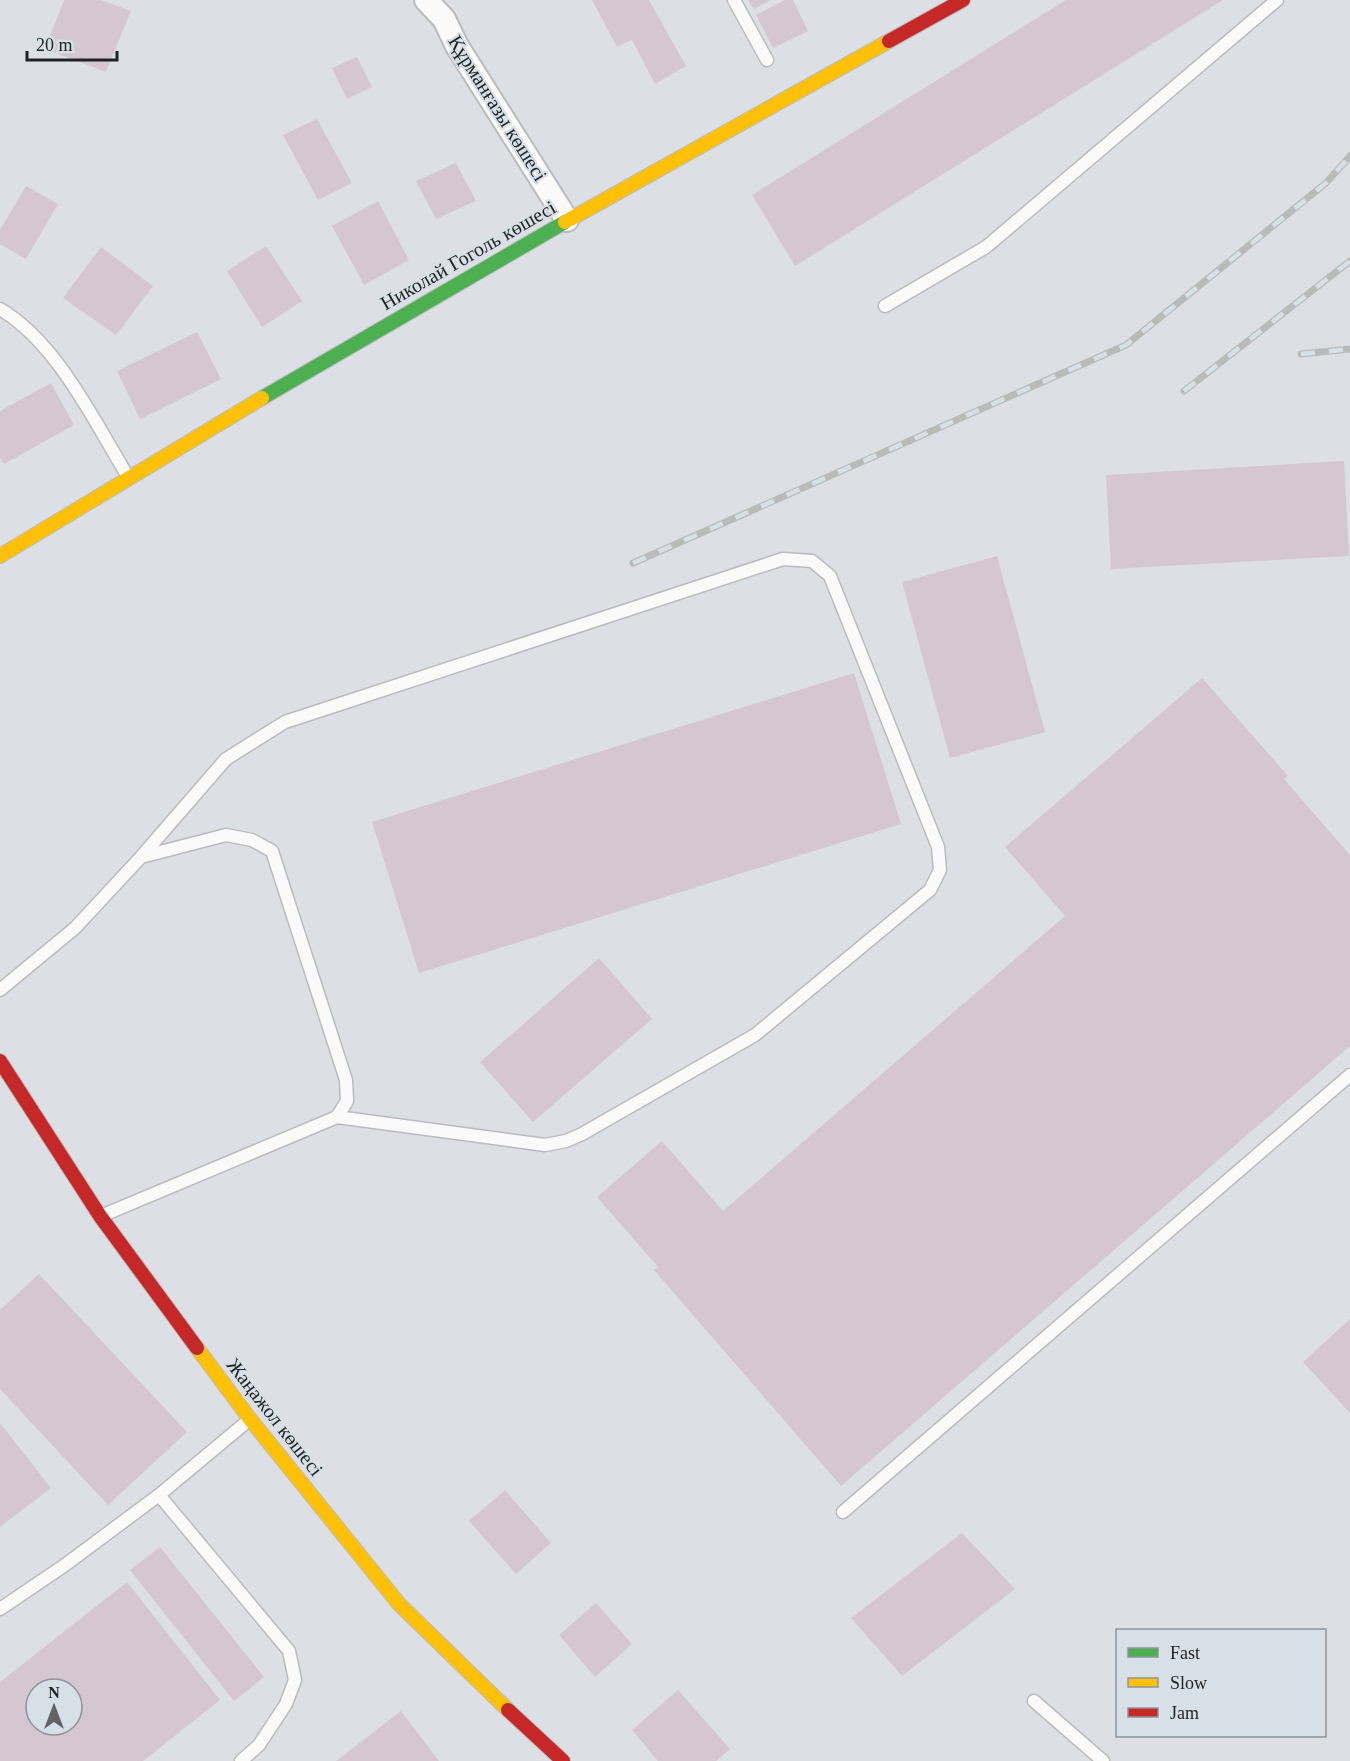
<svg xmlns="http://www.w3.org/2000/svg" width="1350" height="1761" font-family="Georgia,serif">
	<rect width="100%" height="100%" fill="#dce0e4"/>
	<path fill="#d4c7d2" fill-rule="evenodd" d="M 64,0 L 101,0 L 131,11 L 106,72 L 45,49 Z
		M 592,0 L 649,0 L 686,66 L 655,84 L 632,40 L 617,47 Z
		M 748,0 L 771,0 L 754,9 Z
		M 785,0 L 793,0 L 808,31 L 773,48 L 756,15 Z
		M 1066,0 L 1223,0 L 795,266 L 752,195 Z
		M 357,57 L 372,87 L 347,99 L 332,68 Z
		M 317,119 L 352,183 L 318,200 L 283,135 Z
		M 456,163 L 476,201 L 436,219 L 416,181 Z
		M 26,186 L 58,204 L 26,259 L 0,244 L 0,230 Z
		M 378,201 L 409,260 L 364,285 L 332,226 Z
		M 266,246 L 302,301 L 262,327 L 227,271 Z
		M 101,247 L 153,286 L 116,335 L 63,298 Z
		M 197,332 L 221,379 L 140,419 L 117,371 Z
		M 51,383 L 74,425 L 4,464 L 0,458 L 0,411 Z
		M 1344,461 L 1349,556 L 1111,569 L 1106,475 Z
		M 997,556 L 1045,732 L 950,758 L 902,582 Z
		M 854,673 L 901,824 L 419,973 L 372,822 Z
		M 1202,678 L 1288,776 L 1284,779 L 1350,855 L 1350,1046 L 841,1486 L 654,1270 L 658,1267 L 597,1197 L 662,1141 L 723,1211 L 1065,916 L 1005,847 Z
		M 599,958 L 652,1019 L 533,1122 L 480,1062 Z
		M 39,1274 L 187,1432 L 108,1505 L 0,1389 L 0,1310 Z
		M 1350,1319 L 1350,1413 L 1303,1362 Z
		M 0,1423 L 51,1488 L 0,1527 Z
		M 505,1490 L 551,1543 L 516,1574 L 469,1521 Z
		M 962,1533 L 1015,1589 L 902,1676 L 851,1618 Z
		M 160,1547 L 264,1677 L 234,1701 L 130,1570 Z
		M 127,1582 L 220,1700 L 143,1761 L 0,1761 L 0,1682 ZM 36,1689 L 72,1689 L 72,1725 L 36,1725 Z
		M 596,1603 L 632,1644 L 595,1677 L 559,1635 Z
		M 678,1690 L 730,1749 L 716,1761 L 658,1761 L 632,1730 Z
		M 401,1711 L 439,1761 L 336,1761 Z"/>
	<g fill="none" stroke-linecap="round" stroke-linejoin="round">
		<g stroke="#b9bcbf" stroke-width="15">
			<path id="lane" d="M 734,0 L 767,60
				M 885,306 L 986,247 L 1277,0
				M 0,309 C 57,343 93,419 127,475
				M 0,990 L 75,928 L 141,857 L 226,759 L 285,722 L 783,559 L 812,561 L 830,576 L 938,847 L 940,870 L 930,890 L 755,1035 L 582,1134 L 566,1141 L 545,1145 L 337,1117
				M 101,1216 L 337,1117 L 347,1101 L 346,1080 L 272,851 L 252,840 L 226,835 L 141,857
				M 159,1495 L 289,1651 L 295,1680 L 286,1704 L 259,1745 L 241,1761
				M 843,1512 L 1350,1075
				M 0,1609 L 65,1565 L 159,1495 L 249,1420
				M 1034,1701 L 1103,1761"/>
		</g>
		<g stroke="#b9bcbf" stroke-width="26">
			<path id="street" d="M 426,0 L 444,19 L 457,46 L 567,220"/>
		</g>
		<g stroke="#b9bcbf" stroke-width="16">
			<path id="fast" d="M 262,398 L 565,222"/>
		</g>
		<g stroke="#b9bcbf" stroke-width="16">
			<path id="slow" d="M 565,222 L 889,41
				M 0,556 L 262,398
				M 197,1348 L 250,1419 L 399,1604 L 508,1710"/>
		</g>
		<g stroke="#b9bcbf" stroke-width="16">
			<path id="jam" d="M 889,41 L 963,0
				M 0,1061 L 100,1216 L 197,1348
				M 508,1710 L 563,1761"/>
		</g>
		<use href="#lane" stroke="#fafafb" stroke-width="12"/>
		<use href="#street" stroke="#fafafb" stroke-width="22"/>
		<use href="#fast" stroke="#4caf50" stroke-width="14"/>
		<use href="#slow" stroke="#ffc107" stroke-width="14"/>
		<use href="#jam" stroke="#c62828" stroke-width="14"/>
		<g stroke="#b9bbbb" stroke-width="7">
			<path id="rail" d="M 1301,354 L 1350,349
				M 1184,391 L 1350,261
				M 633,563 L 1126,345 L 1326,183 L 1350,156"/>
		</g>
		<use href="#rail" stroke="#d8e0e7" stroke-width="4.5" stroke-dasharray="14" stroke-linecap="butt"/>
	</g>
	<g text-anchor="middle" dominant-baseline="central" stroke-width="4.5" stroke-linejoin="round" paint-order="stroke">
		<g font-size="20" fill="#1f2224" stroke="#d8e0e7">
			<text transform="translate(498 108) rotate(58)">Құрманғазы көшесі</text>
			<text transform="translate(468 255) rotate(-30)">Николай Гоголь көшесі</text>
			<text transform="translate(275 1417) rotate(52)">Жаңажол көшесі</text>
		</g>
	</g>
	<rect x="1116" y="1629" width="210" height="108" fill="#d8e0e7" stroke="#8e9499" stroke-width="1.5"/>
	<rect x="1128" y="1648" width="30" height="9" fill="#4caf50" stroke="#8e9499" stroke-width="1.5"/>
	<text x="1170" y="1659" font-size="18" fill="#1f2224">Fast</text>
	<rect x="1128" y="1678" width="30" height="9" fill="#ffc107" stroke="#8e9499" stroke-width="1.5"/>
	<text x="1170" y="1689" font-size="18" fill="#1f2224">Slow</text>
	<rect x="1128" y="1708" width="30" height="9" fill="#c62828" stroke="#8e9499" stroke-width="1.5"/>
	<text x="1170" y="1719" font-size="18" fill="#1f2224">Jam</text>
	<g transform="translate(54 1707)"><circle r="28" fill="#d8e0e7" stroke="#8e9499" stroke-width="1.5"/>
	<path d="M0-4.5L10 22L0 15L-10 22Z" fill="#616467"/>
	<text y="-9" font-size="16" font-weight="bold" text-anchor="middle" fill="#1f2224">N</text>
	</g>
	<path d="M27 51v9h90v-9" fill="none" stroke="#1f2224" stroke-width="3"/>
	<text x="36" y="51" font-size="18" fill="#1f2224" stroke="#d8e0e7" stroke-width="4.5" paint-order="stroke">20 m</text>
</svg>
